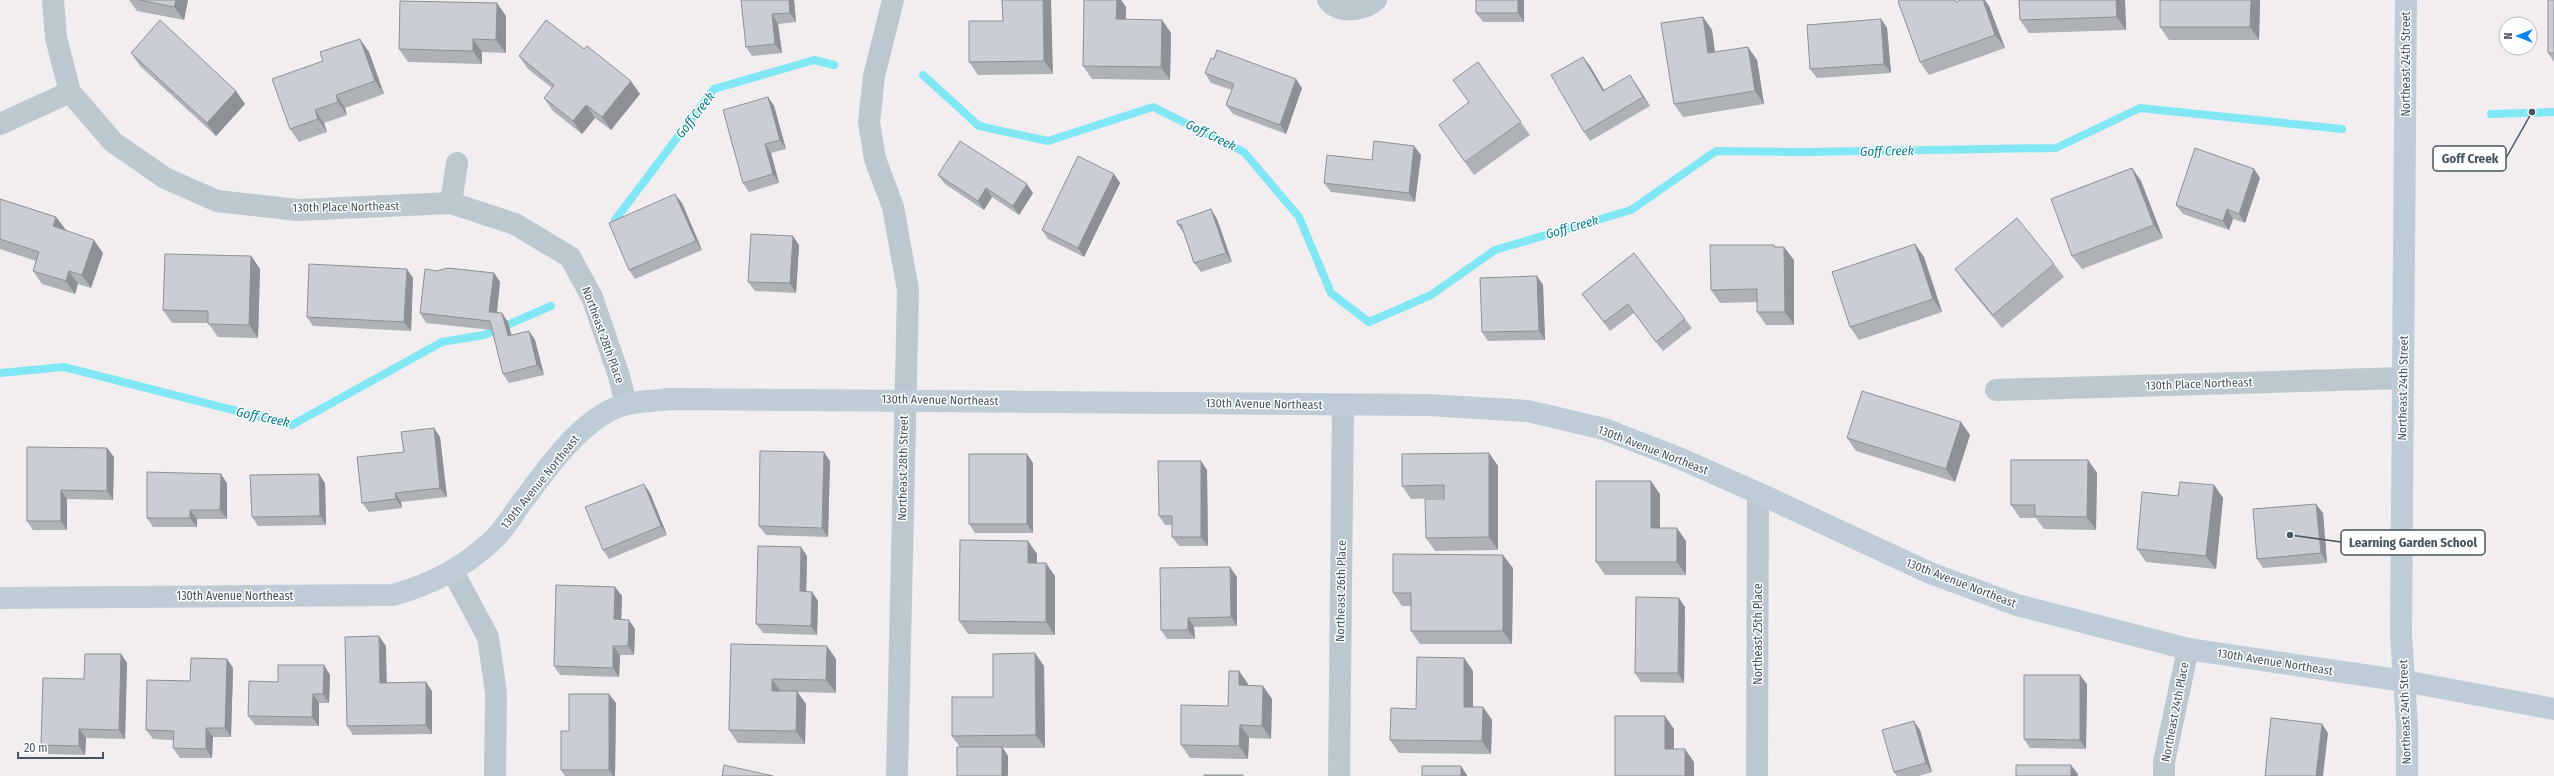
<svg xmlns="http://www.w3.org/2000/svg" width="2554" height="776" font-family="'Fira Sans Condensed',sans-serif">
	<rect width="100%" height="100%" fill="#f2eeef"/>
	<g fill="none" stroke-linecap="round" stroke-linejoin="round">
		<path stroke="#82e7f4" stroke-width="8" d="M 923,75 L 979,126 L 1048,141 L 1153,107 L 1244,152 L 1299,217 L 1331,293 L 1369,322 L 1431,295 L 1495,250 L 1631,210 L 1716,151 L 1803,152 L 2056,148 L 2140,108 L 2342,129
			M 2491,114 L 2554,112
			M 615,220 L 714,89 L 814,60 L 834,65
			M 0,373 L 64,367 L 292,425 L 442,342 L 484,335 L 551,306"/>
		<path stroke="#bbc8cf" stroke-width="22" d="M 53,0 L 56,38 L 70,92
			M 893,0 L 874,76 L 869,122 L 875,159 L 893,207 L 908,290 L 897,776
			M 1328,0 C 1339,14 1364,11 1376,0
			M 0,124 L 70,92 L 113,142 L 165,178 L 217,201 L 298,210 L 451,203 L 515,224 L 570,257 L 592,297 L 619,376 L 626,404
			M 451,203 L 457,163
			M 1996,390 L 2403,378
			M 453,572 L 488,637 L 496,693 L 495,776
			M 1339,776 L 1343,405
			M 1757,776 L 1758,493
			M 2164,776 L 2164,762 L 2188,649"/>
		<path stroke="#bdccd7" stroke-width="22" d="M 2406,0 L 2401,635 L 2407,725 L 2407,776
			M 0,598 L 393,595 C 432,584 463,568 493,540 C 504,530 513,514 522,502 C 548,468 583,415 627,404 C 640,401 655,401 669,399 L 1428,405 L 1528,411 L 1604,429 L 1679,458 L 1758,493 L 1930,573 L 2017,605 L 2188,649 L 2404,681 L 2554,709"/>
	</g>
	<path fill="#aeb1b6" d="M 129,0 L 188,0 L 184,20 L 137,11 Z
		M 741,0 L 794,0 L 796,22 L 778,24 L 782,53 L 752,56 L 746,47 Z
		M 1002,0 L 1053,74 L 978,75 L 969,62 L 1003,21 Z
		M 1084,0 L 1121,0 L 1126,7 L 1126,20 L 1162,20 L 1171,33 L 1170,80 L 1092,79 L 1083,66 Z
		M 1524,0 L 1524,22 L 1483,22 L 1476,13 Z
		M 1959,0 L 1960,1 L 1989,6 L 2005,48 L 1929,75 L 1920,62 Z
		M 2019,0 L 2125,0 L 2126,30 L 2029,33 L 2020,20 Z
		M 2260,0 L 2259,40 L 2169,40 L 2160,27 Z
		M 2554,0 L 2554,62 L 2548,53 Z
		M 506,16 L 506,53 L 482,52 L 482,64 L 408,62 L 399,49 Z
		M 1703,17 L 1712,30 L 1715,52 L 1757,60 L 1764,104 L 1683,117 L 1674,104 Z
		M 1881,19 L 1887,28 L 1891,73 L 1817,78 L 1810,69 Z
		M 369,52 L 384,94 L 345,108 L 347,115 L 324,123 L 327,132 L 299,142 L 290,129 Z
		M 131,53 L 236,91 L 245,104 L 216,136 L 140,66 Z
		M 519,56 L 640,94 L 611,130 L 595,118 L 582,134 L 553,111 L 544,98 L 552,88 L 528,69 Z
		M 1583,57 L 1590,66 L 1604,90 L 1636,84 L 1650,106 L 1590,141 L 1584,132 Z
		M 1478,62 L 1530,135 L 1474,175 L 1439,125 L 1469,102 Z
		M 1205,73 L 1302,88 L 1286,134 L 1233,114 L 1226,105 L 1232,90 L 1211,83 Z
		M 768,97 L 774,106 L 786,149 L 771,153 L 779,183 L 749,192 L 743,183 Z
		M 1414,146 L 1421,155 L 1415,202 L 1331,192 L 1324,183 L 1372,160 Z
		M 2132,168 L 2141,181 L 2163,238 L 2082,269 L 2072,256 Z
		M 2254,169 L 2260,178 L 2245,223 L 2233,219 L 2229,230 L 2183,214 L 2176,205 Z
		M 1114,174 L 1120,183 L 1084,257 L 1048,239 L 1042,230 Z
		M 938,175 L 1033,193 L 1019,215 L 992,197 L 984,210 L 945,184 Z
		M 0,199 L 56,217 L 66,230 L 103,253 L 91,288 L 78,284 L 75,294 L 42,284 L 33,271 L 36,261 L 0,249 Z
		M 682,203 L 702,250 L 635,279 L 629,270 Z
		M 1217,219 L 1232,262 L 1201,272 L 1194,263 L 1184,234 L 1178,225 L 1177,221 Z
		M 1915,244 L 1924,257 L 1942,312 L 1859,340 L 1850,327 Z
		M 799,245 L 796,293 L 755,291 L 748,282 Z
		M 1774,245 L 1776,247 L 1794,260 L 1794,325 L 1766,325 L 1757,312 L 1757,302 L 1720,303 L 1711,290 Z
		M 1634,253 L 1692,328 L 1663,351 L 1634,313 L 1610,331 L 1582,294 Z
		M 251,256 L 260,269 L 258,338 L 218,337 L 208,323 L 172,323 L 163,310 Z
		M 2054,264 L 2064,277 L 2002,328 L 1964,282 L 1955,269 Z
		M 436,271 L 494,273 L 500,282 L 497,312 L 508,322 L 512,336 L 529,331 L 535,340 L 544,375 L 509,383 L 503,374 L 492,330 L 426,323 L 420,313 Z
		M 1537,276 L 1543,285 L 1545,340 L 1488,341 L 1482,332 Z
		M 413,278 L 411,331 L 313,326 L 307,317 Z
		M 434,428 L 440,437 L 447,497 L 401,502 L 402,508 L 369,512 L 362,503 L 404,452 Z
		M 1970,435 L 1955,482 L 1856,451 L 1847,438 Z
		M 27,447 L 114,457 L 113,500 L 67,499 L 67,530 L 33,530 L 27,521 Z
		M 1489,453 L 1498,466 L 1498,550 L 1435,551 L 1426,538 L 1444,498 L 1411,499 L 1402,486 Z
		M 2088,460 L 2097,473 L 2096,530 L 2044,529 L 2036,518 L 2020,518 L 2011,505 Z
		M 830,461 L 828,537 L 766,535 L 759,526 Z
		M 1201,461 L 1207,470 L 1208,546 L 1179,546 L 1172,537 L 1172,525 L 1165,525 L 1159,516 Z
		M 1033,463 L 1033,533 L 975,533 L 969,524 Z
		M 319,474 L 325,483 L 326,525 L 258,526 L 252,517 Z
		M 227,483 L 227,519 L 197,519 L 197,527 L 153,527 L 147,518 Z
		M 2214,485 L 2223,498 L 2216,569 L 2146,562 L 2137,549 L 2178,496 Z
		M 650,493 L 667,535 L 609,559 L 603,550 Z
		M 1660,494 L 1660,528 L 1686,541 L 1686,575 L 1605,575 L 1596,562 Z
		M 2323,513 L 2327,563 L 2263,568 L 2257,559 Z
		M 1028,541 L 1037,554 L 1037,563 L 1055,576 L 1055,635 L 968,634 L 959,621 Z
		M 807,556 L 806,592 L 812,592 L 818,601 L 817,635 L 763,633 L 756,624 Z
		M 1513,568 L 1512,644 L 1420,644 L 1411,631 L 1411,606 L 1402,606 L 1393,593 Z
		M 1237,577 L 1237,626 L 1194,627 L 1195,639 L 1167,639 L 1161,630 Z
		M 615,587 L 622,596 L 621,619 L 635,629 L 634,655 L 620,655 L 619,677 L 560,675 L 554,666 Z
		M 1685,607 L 1684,683 L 1641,682 L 1635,673 Z
		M 731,644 L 836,659 L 836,693 L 797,692 L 806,704 L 805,744 L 738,743 L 729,730 Z
		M 386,646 L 386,683 L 432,691 L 432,734 L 353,735 L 347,726 Z
		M 121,654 L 127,663 L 125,739 L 86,738 L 85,755 L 47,754 L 41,745 L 84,679 Z
		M 1464,658 L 1473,671 L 1473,707 L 1483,707 L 1492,720 L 1491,754 L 1399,753 L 1390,740 L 1416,709 Z
		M 227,659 L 233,668 L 231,737 L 213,737 L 212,758 L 180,758 L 173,748 L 174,740 L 153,739 L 146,730 L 190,681 Z
		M 1044,666 L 1045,748 L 1003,748 L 1008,756 L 1008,776 L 960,747 L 952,736 L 993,697 Z
		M 1239,671 L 1248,684 L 1248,685 L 1263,686 L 1272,699 L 1271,739 L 1249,738 L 1248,759 L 1190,758 L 1181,745 L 1228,706 Z
		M 330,675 L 329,703 L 319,703 L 319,726 L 255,725 L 248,716 L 278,682 Z
		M 2087,684 L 2086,749 L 2030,748 L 2024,739 Z
		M 616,703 L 615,776 L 565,776 L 561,770 L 569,731 Z
		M 1920,730 L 1932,772 L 1919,776 L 1897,776 L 1894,772 Z"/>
	<path fill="#8d9094" d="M 176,0 L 188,0 L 184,20 L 174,7 Z
		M 789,0 L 794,0 L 796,22 L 790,13 Z
		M 1043,0 L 1051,0 L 1053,74 L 1044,61 Z
		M 1117,0 L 1121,0 L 1126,7 L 1125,32 L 1116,19 Z
		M 1518,0 L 1524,0 L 1524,22 L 1518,13 Z
		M 1983,0 L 1985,0 L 1989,6 L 2005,48 L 1995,35 Z
		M 2116,0 L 2125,0 L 2126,30 L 2117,17 Z
		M 2251,0 L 2260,0 L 2259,40 L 2250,27 Z
		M 497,3 L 506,16 L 506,53 L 496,40 Z
		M 772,14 L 778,24 L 782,53 L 775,44 Z
		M 1703,17 L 1712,30 L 1717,66 L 1708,53 Z
		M 1881,19 L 1887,28 L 1891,73 L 1884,64 Z
		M 1162,20 L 1171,33 L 1170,80 L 1161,67 Z
		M 360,39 L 369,52 L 384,94 L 375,81 Z
		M 473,39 L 482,52 L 482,64 L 473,51 Z
		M 1748,47 L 1757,60 L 1764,104 L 1755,91 Z
		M 1583,57 L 1590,66 L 1610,100 L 1603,91 Z
		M 1630,75 L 1636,84 L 1650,106 L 1643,97 Z
		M 1296,79 L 1302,88 L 1286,134 L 1280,125 Z
		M 631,81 L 640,94 L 611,130 L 602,117 Z
		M 236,91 L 245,104 L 216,136 L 207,123 Z
		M 336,95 L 345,108 L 347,115 L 338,102 Z
		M 768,97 L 774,106 L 786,149 L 780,140 Z
		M 586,105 L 595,118 L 582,134 L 573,121 Z
		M 315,110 L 324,123 L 327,132 L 318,119 Z
		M 765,144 L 771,153 L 779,183 L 773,174 Z
		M 1414,146 L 1421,155 L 1415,202 L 1409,193 Z
		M 2132,168 L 2141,181 L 2163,238 L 2154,225 Z
		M 2254,169 L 2260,178 L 2245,223 L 2239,214 Z
		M 1114,174 L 1120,183 L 1084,257 L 1078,248 Z
		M 1027,184 L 1033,193 L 1019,215 L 1013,206 Z
		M 986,188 L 992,197 L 984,210 L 978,201 Z
		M 675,194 L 682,203 L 702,250 L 696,241 Z
		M 1211,209 L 1217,219 L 1232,262 L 1226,253 Z
		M 2227,209 L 2233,219 L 2229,230 L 2223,221 Z
		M 56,217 L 66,230 L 53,226 Z
		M 793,236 L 799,245 L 796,293 L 790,283 Z
		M 94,240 L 103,253 L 91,288 L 82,275 Z
		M 1915,244 L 1924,257 L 1942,312 L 1933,299 Z
		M 1784,247 L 1794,260 L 1794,325 L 1785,312 Z
		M 251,256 L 260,269 L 258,338 L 249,325 Z
		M 407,269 L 413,278 L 411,331 L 404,322 Z
		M 69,271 L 78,284 L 75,294 L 66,281 Z
		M 494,273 L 500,282 L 496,321 L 489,312 Z
		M 1537,276 L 1543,285 L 1545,340 L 1539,331 Z
		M 502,313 L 508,322 L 514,346 L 508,336 Z
		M 529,331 L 535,340 L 544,375 L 537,365 Z
		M 1961,422 L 1970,435 L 1955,482 L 1946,469 Z
		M 434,428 L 440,437 L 447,497 L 440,488 Z
		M 107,448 L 114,457 L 113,500 L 107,491 Z
		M 824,452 L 830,461 L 828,537 L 822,528 Z
		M 1489,453 L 1498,466 L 1498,550 L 1489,537 Z
		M 1027,454 L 1033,463 L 1033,533 L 1027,524 Z
		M 2088,460 L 2097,473 L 2096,530 L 2087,517 Z
		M 1201,461 L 1207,470 L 1208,546 L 1201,537 Z
		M 221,474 L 227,483 L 227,519 L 220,510 Z
		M 319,474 L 325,483 L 326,525 L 320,516 Z
		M 1651,481 L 1660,494 L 1660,541 L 1651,528 Z
		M 644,484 L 650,493 L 667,535 L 661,526 Z
		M 2214,485 L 2223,498 L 2216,569 L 2206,556 Z
		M 61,490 L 67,499 L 67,530 L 61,521 Z
		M 395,493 L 401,502 L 402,508 L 396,499 Z
		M 2316,504 L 2323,513 L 2327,563 L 2321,553 Z
		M 190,510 L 197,519 L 197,527 L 190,518 Z
		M 1677,528 L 1686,541 L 1686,575 L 1677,562 Z
		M 1028,541 L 1037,554 L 1037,576 L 1028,563 Z
		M 801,547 L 807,556 L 806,601 L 800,591 Z
		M 1503,555 L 1513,568 L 1512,644 L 1503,631 Z
		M 1046,563 L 1055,576 L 1055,635 L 1046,622 Z
		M 1230,567 L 1237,577 L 1237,626 L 1231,617 Z
		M 615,587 L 622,596 L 621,628 L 614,619 Z
		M 812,592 L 818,601 L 817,635 L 811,626 Z
		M 1679,598 L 1685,607 L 1684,683 L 1678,673 Z
		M 1188,618 L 1194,627 L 1195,639 L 1188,630 Z
		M 629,620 L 635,629 L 634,655 L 628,646 Z
		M 379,636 L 386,646 L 387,692 L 380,683 Z
		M 613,646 L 620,655 L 619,677 L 613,668 Z
		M 827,646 L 836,659 L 836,693 L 826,680 Z
		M 1035,653 L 1044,666 L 1045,748 L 1036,735 Z
		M 121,654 L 127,663 L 125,739 L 119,730 Z
		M 1464,658 L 1473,671 L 1473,720 L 1464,707 Z
		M 227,659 L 233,668 L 231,737 L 225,728 Z
		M 324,665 L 330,675 L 329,703 L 323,694 Z
		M 1239,671 L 1248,684 L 1248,698 L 1239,685 Z
		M 2080,675 L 2087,684 L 2086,749 L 2080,740 Z
		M 772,679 L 781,692 L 772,691 Z
		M 426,682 L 432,691 L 432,734 L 426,725 Z
		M 1263,686 L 1272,699 L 1271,739 L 1262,726 Z
		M 797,691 L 806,704 L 805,744 L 796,731 Z
		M 313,694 L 319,703 L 319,726 L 312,717 Z
		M 609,694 L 616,703 L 615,776 L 613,776 L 609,770 Z
		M 1483,707 L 1492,720 L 1491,754 L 1482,741 Z
		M 1665,716 L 1674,729 L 1674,762 L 1665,749 Z
		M 1914,721 L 1920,730 L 1932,772 L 1926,763 Z
		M 2322,724 L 2328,733 L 2323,776 L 2316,776 Z
		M 1240,725 L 1249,738 L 1248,759 L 1239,746 Z
		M 206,728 L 213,737 L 212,758 L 206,749 Z
		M 79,729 L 86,738 L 85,755 L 79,746 Z
		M 1002,747 L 1008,756 L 1008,776 L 1002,776 Z
		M 1685,749 L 1694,762 L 1694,776 L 1685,776 Z
		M 2071,765 L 2078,774 L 2078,776 L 2071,776 Z
		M 1461,766 L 1467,775 L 1467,776 L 1461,776 Z"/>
	<path fill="#caced4" stroke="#8d9094" d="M 139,0 L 176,0 L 174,7 Z
		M 741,0 L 789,0 L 790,13 L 772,14 L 775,44 L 746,47 Z
		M 1002,0 L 1043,0 L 1044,61 L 969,62 L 969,21 L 1003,21 Z
		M 1084,0 L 1117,0 L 1116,19 L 1162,20 L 1161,67 L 1083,66 Z
		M 1476,0 L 1518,0 L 1518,13 L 1476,13 Z
		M 1900,0 L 1955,0 L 1956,2 L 1961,0 L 1983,0 L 1995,35 L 1920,62 L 1898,1 Z
		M 2019,0 L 2116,0 L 2117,17 L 2020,20 Z
		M 2160,0 L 2251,0 L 2250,27 L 2160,27 Z
		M 2548,0 L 2554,0 L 2554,53 L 2548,53 Z
		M 400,1 L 497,3 L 496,40 L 473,39 L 473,51 L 399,49 Z
		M 1703,17 L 1708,53 L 1748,47 L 1755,91 L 1674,104 L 1661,23 Z
		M 1881,19 L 1884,64 L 1810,69 L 1807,25 Z
		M 160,20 L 236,91 L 207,123 L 131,53 Z
		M 546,20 L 584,49 L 587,46 L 631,81 L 602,117 L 586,105 L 573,121 L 544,98 L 554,85 L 519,56 Z
		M 360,39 L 375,81 L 336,95 L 338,102 L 315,110 L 318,119 L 290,129 L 272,79 L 323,61 L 320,52 Z
		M 1217,50 L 1296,79 L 1280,125 L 1226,105 L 1234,84 L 1205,73 L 1211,58 L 1214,59 Z
		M 1583,57 L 1603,91 L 1630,75 L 1643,97 L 1584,132 L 1551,75 Z
		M 1478,62 L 1521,122 L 1465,162 L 1439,125 L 1469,102 L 1453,80 Z
		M 768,97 L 780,140 L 765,144 L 773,174 L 743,183 L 723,110 Z
		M 960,141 L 1027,184 L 1013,206 L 986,188 L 978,201 L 938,175 Z
		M 1374,141 L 1414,146 L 1409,193 L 1324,183 L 1327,155 L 1372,160 Z
		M 2195,148 L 2254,169 L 2239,214 L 2227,209 L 2223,221 L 2176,205 Z
		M 1078,156 L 1114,174 L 1078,248 L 1042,230 Z
		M 2132,168 L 2154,225 L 2072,256 L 2051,199 Z
		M 675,194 L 696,241 L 629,270 L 609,223 Z
		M 0,199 L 56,217 L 53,226 L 94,240 L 82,275 L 69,271 L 66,281 L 33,271 L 39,252 L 0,239 Z
		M 1211,209 L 1226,253 L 1194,263 L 1181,224 L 1178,225 L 1177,221 Z
		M 2017,218 L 2054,264 L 1993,315 L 1955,269 Z
		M 751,234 L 793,236 L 790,283 L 748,282 Z
		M 1915,244 L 1933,299 L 1850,327 L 1832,272 Z
		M 1710,245 L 1774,245 L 1774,247 L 1784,247 L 1785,312 L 1757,312 L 1757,289 L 1711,290 Z
		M 1634,253 L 1685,319 L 1656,342 L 1628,304 L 1604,322 L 1582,294 Z
		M 165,254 L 251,256 L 249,325 L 208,324 L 208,311 L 163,310 Z
		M 309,264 L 407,269 L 404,322 L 307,317 Z
		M 448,268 L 494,273 L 489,312 L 502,313 L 508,336 L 529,331 L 537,365 L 503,374 L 490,321 L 420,313 L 425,269 L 436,271 Z
		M 1537,276 L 1539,331 L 1482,332 L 1480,278 Z
		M 1862,391 L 1961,422 L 1946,469 L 1847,438 Z
		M 434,428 L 440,488 L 395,493 L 396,499 L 362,503 L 357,457 L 404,452 L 401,432 Z
		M 27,447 L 107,448 L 107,491 L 61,490 L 61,521 L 27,521 Z
		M 760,451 L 824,452 L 822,528 L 759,526 Z
		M 1489,453 L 1489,537 L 1426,538 L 1425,499 L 1444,499 L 1444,485 L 1402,486 L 1402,454 Z
		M 969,454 L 1027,454 L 1027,524 L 969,524 Z
		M 2011,460 L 2088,460 L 2087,517 L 2035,516 L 2035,505 L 2011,505 Z
		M 1158,461 L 1201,461 L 1201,537 L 1172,537 L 1172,516 L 1159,516 Z
		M 147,472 L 221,474 L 220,510 L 190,510 L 190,518 L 147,518 Z
		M 319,474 L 320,516 L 252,517 L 250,475 Z
		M 1596,481 L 1651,481 L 1651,528 L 1677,528 L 1677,562 L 1596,562 Z
		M 2180,482 L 2214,485 L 2206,556 L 2137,549 L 2142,492 L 2178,496 Z
		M 644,484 L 661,526 L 603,550 L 585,507 Z
		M 2316,504 L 2321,553 L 2257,559 L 2253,509 Z
		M 960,540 L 1028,541 L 1028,563 L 1046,563 L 1046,622 L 959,621 Z
		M 758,546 L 801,547 L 800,591 L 812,592 L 811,626 L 756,624 Z
		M 1393,554 L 1503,555 L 1503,631 L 1411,631 L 1411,593 L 1393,593 Z
		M 1230,567 L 1231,617 L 1188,618 L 1188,630 L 1161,630 L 1160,568 Z
		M 556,585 L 615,587 L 614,619 L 629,620 L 628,646 L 613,646 L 613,668 L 554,666 Z
		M 1636,597 L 1679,598 L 1678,673 L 1635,673 Z
		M 379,636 L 380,683 L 426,682 L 426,725 L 347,726 L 345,637 Z
		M 731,644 L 827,646 L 826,680 L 772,679 L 772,691 L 797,691 L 796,731 L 729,730 Z
		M 1035,653 L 1036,735 L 952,736 L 952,697 L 993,697 L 993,654 Z
		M 85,654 L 121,654 L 119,730 L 79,729 L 79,746 L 41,745 L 43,678 L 84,679 Z
		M 1417,657 L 1464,658 L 1464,707 L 1483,707 L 1482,741 L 1390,740 L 1391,708 L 1416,709 Z
		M 191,658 L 227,659 L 225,728 L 206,728 L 206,749 L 173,748 L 174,731 L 146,730 L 147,680 L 190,681 Z
		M 278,665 L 324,665 L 323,694 L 313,694 L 312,717 L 248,716 L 249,681 L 278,682 Z
		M 1229,671 L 1239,671 L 1239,685 L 1263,686 L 1262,726 L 1240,725 L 1239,746 L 1181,745 L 1181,705 L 1228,706 Z
		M 2024,675 L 2080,675 L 2080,740 L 2024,739 Z
		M 569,694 L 609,694 L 609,770 L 561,770 L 561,731 L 569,731 Z
		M 1615,716 L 1665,716 L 1665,749 L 1685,749 L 1685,776 L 1615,776 Z
		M 2271,718 L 2322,724 L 2316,776 L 2265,776 Z
		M 1914,721 L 1926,763 L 1894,772 L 1882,730 Z
		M 957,747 L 1002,747 L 1002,776 L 957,776 Z
		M 724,765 L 773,776 L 722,776 Z
		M 2016,765 L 2071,765 L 2071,776 L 2016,776 Z
		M 1422,766 L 1461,766 L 1461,776 L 1422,776 Z
		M 1204,775 L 1243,775 L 1243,776 L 1204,776 Z"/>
	<g text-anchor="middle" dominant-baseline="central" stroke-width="3" stroke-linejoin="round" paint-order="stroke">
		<g font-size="12" fill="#45545e" stroke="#fff">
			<text transform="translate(2406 64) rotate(-90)">Northeast 24th Street</text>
			<text transform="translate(346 207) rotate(-1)">130th Place Northeast</text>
			<text transform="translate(603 335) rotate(70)">Northeast 28th Place</text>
			<text transform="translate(2199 384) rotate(-2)">130th Place Northeast</text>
			<text transform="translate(2403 388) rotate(-89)">Northeast 24th Street</text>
			<text transform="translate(940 400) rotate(1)">130th Avenue Northeast</text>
			<text transform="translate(1264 404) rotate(1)">130th Avenue Northeast</text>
			<text transform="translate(1653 450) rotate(21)">130th Avenue Northeast</text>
			<text transform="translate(903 468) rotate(-89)">Northeast 28th Street</text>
			<text transform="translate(540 482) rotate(-51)">130th Avenue Northeast</text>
			<text transform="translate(1961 583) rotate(21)">130th Avenue Northeast</text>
			<text transform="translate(1341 591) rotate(-89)">Northeast 26th Place</text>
			<text x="235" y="596">130th Avenue Northeast</text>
			<text transform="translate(1758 634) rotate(-90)">Northeast 25th Place</text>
			<text transform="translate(2275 662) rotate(9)">130th Avenue Northeast</text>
			<text transform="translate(2175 712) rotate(-79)">Northeast 24th Place</text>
			<text transform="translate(2405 712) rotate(-92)">Northeast 24th Street</text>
		</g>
		<g font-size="13" font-style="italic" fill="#047d8d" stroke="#fff">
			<text transform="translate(695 115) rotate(-52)">Goff Creek</text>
			<text transform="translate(1211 135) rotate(26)">Goff Creek</text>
			<text transform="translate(1887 151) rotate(-1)">Goff Creek</text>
			<text transform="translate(1572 227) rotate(-16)">Goff Creek</text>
			<text transform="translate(263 417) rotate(12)">Goff Creek</text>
		</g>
	</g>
	<path fill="none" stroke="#45545e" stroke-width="1.5" d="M2532 112L2506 158M2290 535L2341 542"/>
	<g fill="#45545e" stroke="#fff" stroke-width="1.5">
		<circle cx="2532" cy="112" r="4"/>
		<circle cx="2290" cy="535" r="4"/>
	</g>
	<g fill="#fff" stroke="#45545e" stroke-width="1.5">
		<rect x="2433" y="146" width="73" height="25" rx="4"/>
		<rect x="2341" y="530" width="144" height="25" rx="4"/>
	</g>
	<g font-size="13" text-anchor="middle" font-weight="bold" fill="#45545e">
		<text x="2470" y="163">Goff Creek</text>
		<text x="2413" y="547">Learning Garden School</text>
	</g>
	<g transform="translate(2518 36) rotate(270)"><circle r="19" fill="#ffffff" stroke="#b5bbbf"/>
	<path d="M0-3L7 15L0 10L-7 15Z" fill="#0884f1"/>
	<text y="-6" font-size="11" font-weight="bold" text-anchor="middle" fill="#45545e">N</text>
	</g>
	<path d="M18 752v6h85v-6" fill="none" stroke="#45545e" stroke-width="2"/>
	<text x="24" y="752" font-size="12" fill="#45545e" stroke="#ffffff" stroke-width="3" paint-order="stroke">20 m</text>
</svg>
